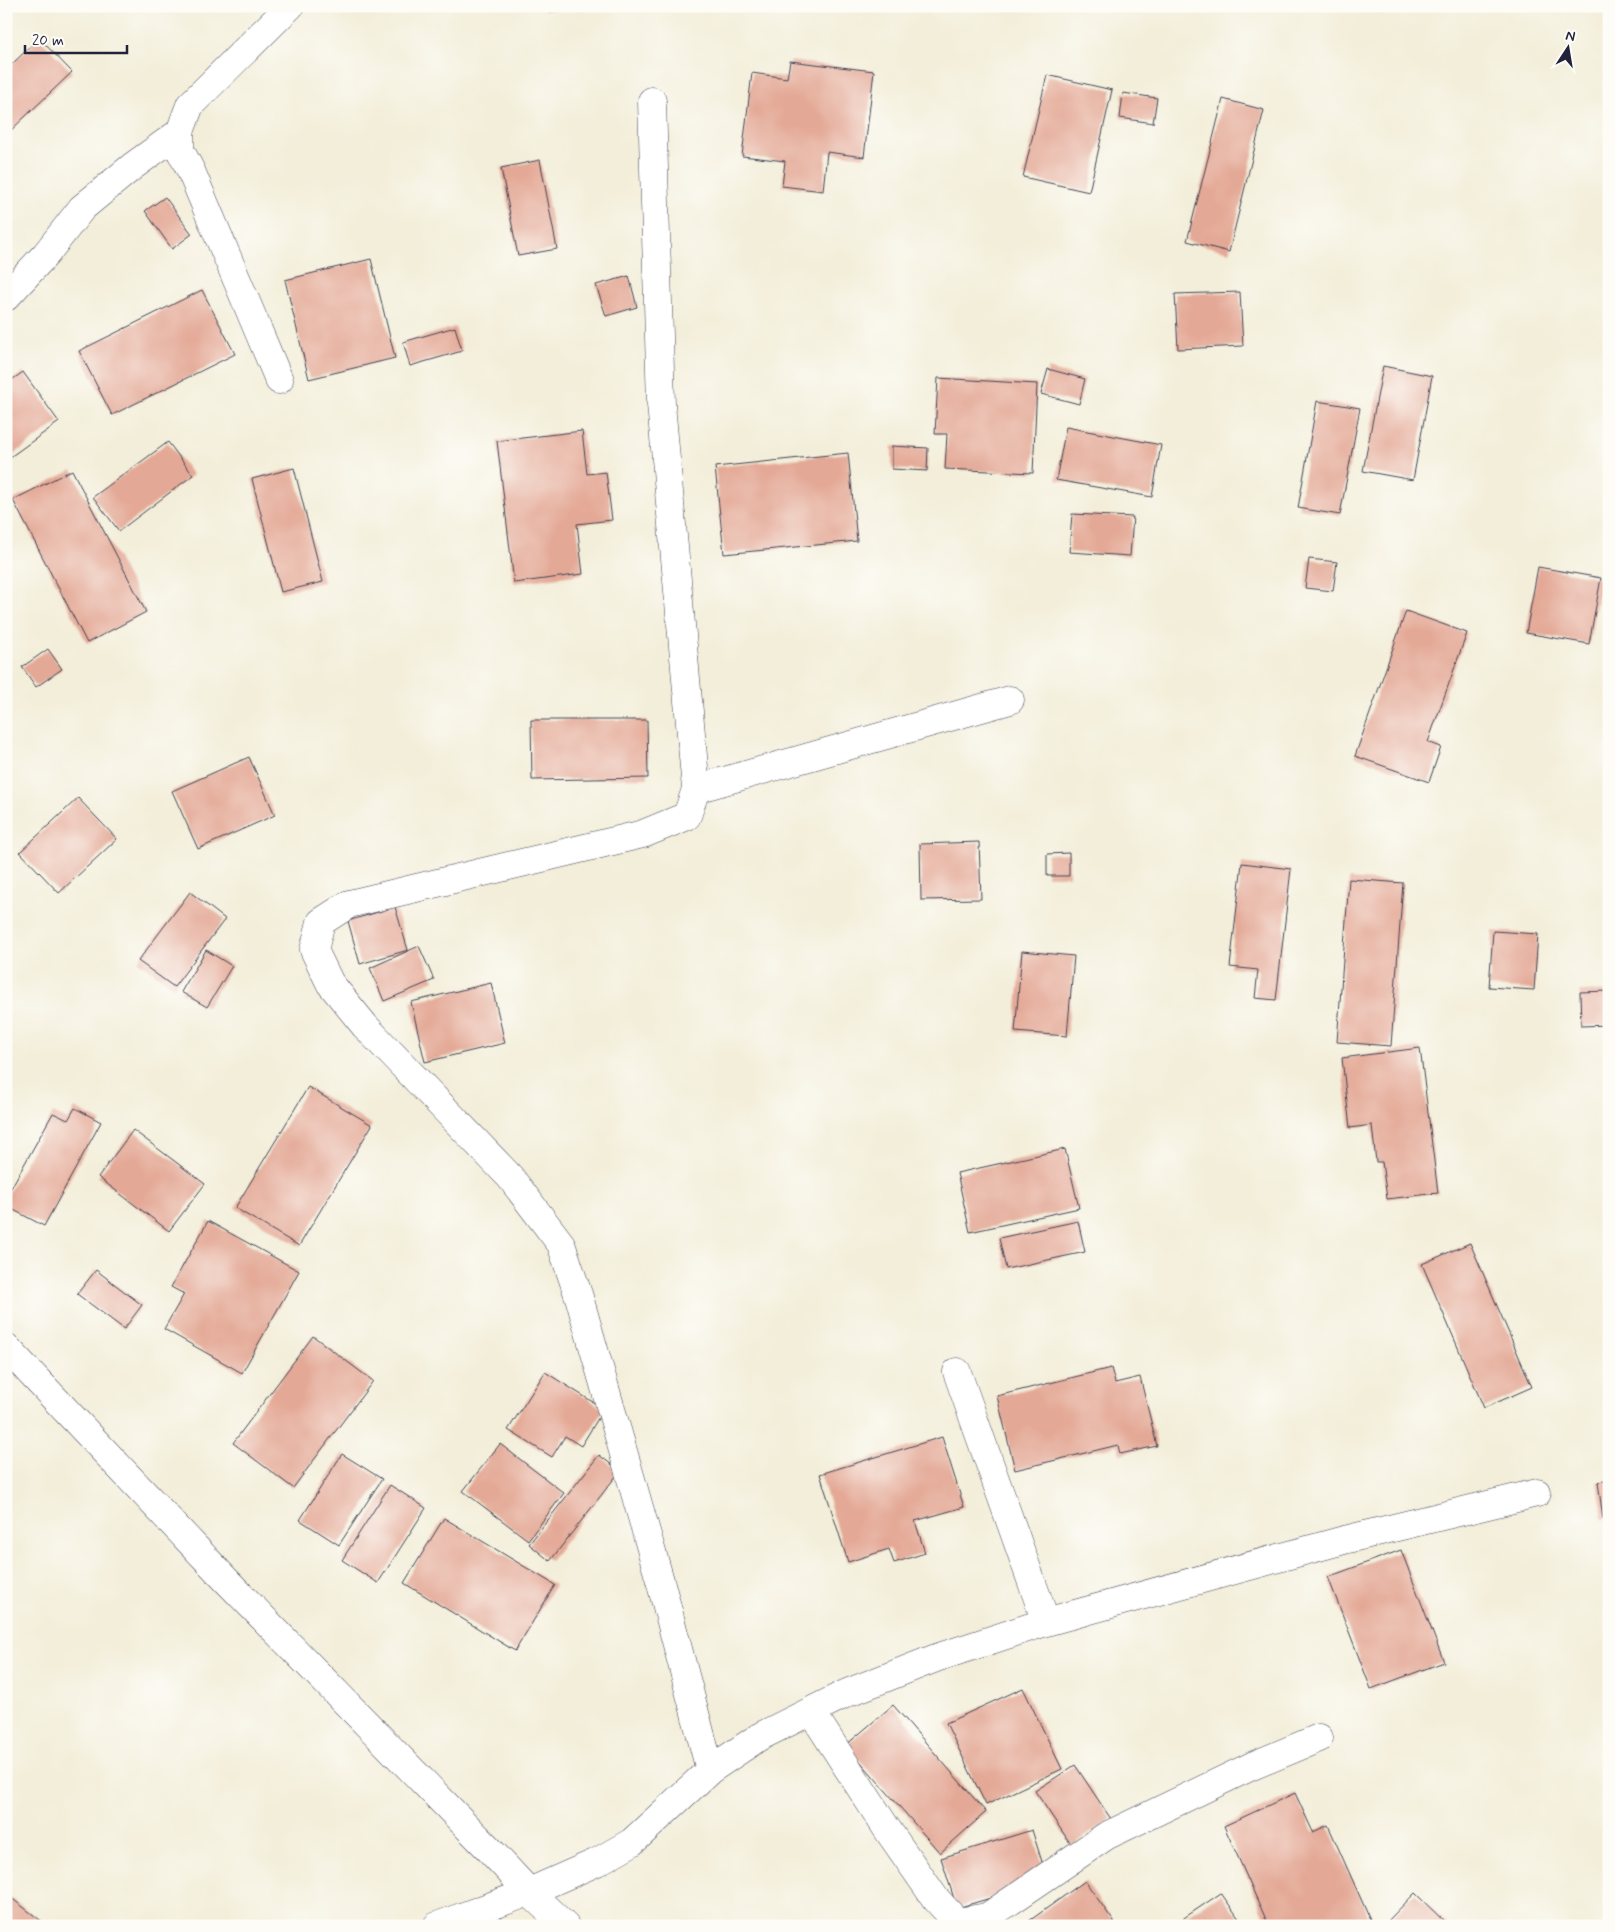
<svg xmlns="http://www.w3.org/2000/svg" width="1615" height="1932" font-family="Mynerve,sans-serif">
	<rect width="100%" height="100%" fill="#fdfcf7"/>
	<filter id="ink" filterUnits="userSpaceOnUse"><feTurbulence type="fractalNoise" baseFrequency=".02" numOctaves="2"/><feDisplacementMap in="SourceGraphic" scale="10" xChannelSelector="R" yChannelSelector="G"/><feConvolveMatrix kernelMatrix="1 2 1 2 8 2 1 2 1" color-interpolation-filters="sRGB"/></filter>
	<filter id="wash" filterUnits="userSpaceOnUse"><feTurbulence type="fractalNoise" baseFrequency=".0096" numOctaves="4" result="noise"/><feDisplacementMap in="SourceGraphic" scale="20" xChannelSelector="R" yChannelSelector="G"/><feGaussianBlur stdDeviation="1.12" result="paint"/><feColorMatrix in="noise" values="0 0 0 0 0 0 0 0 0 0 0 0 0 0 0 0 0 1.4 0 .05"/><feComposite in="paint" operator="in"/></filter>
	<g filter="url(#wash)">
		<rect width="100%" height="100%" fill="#f3eed9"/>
		<g id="blocks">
			<path fill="#e4a996" d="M 544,6 L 600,6 L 600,8 L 544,10 Z
				M 39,38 L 72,72 L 6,135 L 6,70 Z
				M 790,61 L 874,71 L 864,157 L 827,152 L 823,191 L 782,186 L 785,161 L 742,156 L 752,73 L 787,78 Z
				M 1047,75 L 1112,90 L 1089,192 L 1023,177 Z
				M 1123,93 L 1157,98 L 1153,123 L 1120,118 Z
				M 1223,99 L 1264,110 L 1229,252 L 1187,241 Z
				M 540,160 L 557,249 L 518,256 L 501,168 Z
				M 165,197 L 192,234 L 172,249 L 145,211 Z
				M 371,259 L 395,358 L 309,379 L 285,280 Z
				M 629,276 L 637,307 L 606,316 L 596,285 Z
				M 202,290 L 235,354 L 112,415 L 79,351 Z
				M 1240,292 L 1243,346 L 1178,349 L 1175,294 Z
				M 455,327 L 462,351 L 410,366 L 403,342 Z
				M 1383,366 L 1432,376 L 1413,480 L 1363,471 Z
				M 1048,369 L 1085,379 L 1079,404 L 1041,394 Z
				M 23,372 L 59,422 L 6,460 L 6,384 Z
				M 938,378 L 1037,384 L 1033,473 L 945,469 L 947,434 L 935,434 Z
				M 1317,401 L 1360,408 L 1340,515 L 1298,508 Z
				M 1066,427 L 1161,445 L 1152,497 L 1056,480 Z
				M 582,431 L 587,474 L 606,472 L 612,520 L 577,524 L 583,574 L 514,583 L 497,441 Z
				M 168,442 L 193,475 L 119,531 L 93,497 Z
				M 892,446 L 928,448 L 927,471 L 892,469 Z
				M 848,453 L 857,541 L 724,554 L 715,467 Z
				M 294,468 L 323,582 L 281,592 L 252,479 Z
				M 72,470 L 146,612 L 87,643 L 13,500 Z
				M 1072,514 L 1133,517 L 1130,556 L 1069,552 Z
				M 1309,559 L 1337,562 L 1333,591 L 1305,588 Z
				M 1538,567 L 1601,578 L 1589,644 L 1526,633 Z
				M 1406,611 L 1467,633 L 1428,742 L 1441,747 L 1429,782 L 1355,756 Z
				M 48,649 L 62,669 L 36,687 L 22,667 Z
				M 531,720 L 647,720 L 648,778 L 532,780 Z
				M 249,757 L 275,815 L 198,849 L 172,791 Z
				M 78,798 L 117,839 L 59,893 L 20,852 Z
				M 979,842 L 981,899 L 921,900 L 920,844 Z
				M 1069,853 L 1069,876 L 1047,876 L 1047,854 Z
				M 1242,863 L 1291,869 L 1276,1000 L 1255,998 L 1258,970 L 1230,967 Z
				M 1349,879 L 1403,883 L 1391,1046 L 1337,1042 Z
				M 190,892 L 225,919 L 174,987 L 138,961 Z
				M 395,907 L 408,950 L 360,964 L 348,921 Z
				M 1493,931 L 1538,934 L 1534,990 L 1489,987 Z
				M 419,946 L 434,980 L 384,1001 L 370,968 Z
				M 206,950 L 232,966 L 207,1007 L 181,992 Z
				M 1022,951 L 1074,956 L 1067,1036 L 1015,1032 Z
				M 491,983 L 505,1043 L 425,1062 L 411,1002 Z
				M 1609,991 L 1609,1025 L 1581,1026 L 1580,992 Z
				M 1420,1048 L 1438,1193 L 1387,1199 L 1382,1162 L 1376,1162 L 1372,1125 L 1350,1128 L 1342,1058 Z
				M 308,1087 L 372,1125 L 299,1246 L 235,1208 Z
				M 75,1108 L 101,1122 L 44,1226 L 6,1206 L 6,1197 L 53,1113 L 68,1120 Z
				M 133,1130 L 205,1184 L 169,1231 L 98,1177 Z
				M 1065,1149 L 1079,1208 L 970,1232 L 957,1173 Z
				M 208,1221 L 299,1271 L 242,1373 L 164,1329 L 184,1294 L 171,1287 Z
				M 1078,1221 L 1085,1252 L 1006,1269 L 999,1238 Z
				M 1470,1243 L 1532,1387 L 1484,1408 L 1422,1264 Z
				M 96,1270 L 142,1305 L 124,1329 L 77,1294 Z
				M 313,1336 L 373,1381 L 293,1488 L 233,1443 Z
				M 1111,1368 L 1115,1383 L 1140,1377 L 1157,1446 L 1120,1454 L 1118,1445 L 1015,1470 L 997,1396 Z
				M 545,1372 L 604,1409 L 581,1446 L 565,1436 L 552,1457 L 508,1430 Z
				M 942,1437 L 964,1507 L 915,1521 L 925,1553 L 894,1563 L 889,1549 L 848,1562 L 820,1474 Z
				M 500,1444 L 564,1493 L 528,1540 L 463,1491 Z
				M 342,1454 L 382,1479 L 339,1545 L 300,1520 Z
				M 599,1455 L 620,1471 L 550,1561 L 529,1544 Z
				M 1609,1480 L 1609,1518 L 1603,1519 L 1598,1482 Z
				M 390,1485 L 426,1508 L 378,1583 L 342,1560 Z
				M 444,1518 L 555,1585 L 515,1651 L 404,1583 Z
				M 1401,1550 L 1444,1662 L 1371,1689 L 1328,1577 Z
				M 1023,1688 L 1062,1769 L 986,1805 L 946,1723 Z
				M 893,1705 L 986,1812 L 940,1853 L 846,1745 Z
				M 1075,1765 L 1111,1819 L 1072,1846 L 1035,1791 Z
				M 1295,1793 L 1313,1832 L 1328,1825 L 1373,1926 L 1269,1926 L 1224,1826 Z
				M 1032,1830 L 1048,1881 L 957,1908 L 941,1858 Z
				M 1085,1881 L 1117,1926 L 1022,1926 Z
				M 1221,1893 L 1244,1926 L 1172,1926 Z
				M 1415,1893 L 1449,1926 L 1383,1926 Z
				M 6,1894 L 48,1926 L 6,1926 Z"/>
		</g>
	</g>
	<g filter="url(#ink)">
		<use href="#blocks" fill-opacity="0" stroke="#414153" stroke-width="1"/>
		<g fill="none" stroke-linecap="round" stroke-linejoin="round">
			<g stroke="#414153" stroke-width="29">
				<path id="street" d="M 652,101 L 661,404 L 696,789 L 687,816 L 643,834 L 349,904 L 321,922 L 314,950 L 330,983 L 365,1026 L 510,1177 L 561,1244 L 579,1297 L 661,1584 L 710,1770
					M 6,297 L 46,254 L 82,208 L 133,166 L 180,132
					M 279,380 L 191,171 L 180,150 L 180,132 L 190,105 L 290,6
					M 696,789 L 1010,700
					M 6,1347 L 227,1581 L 488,1848 L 529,1892 L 565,1926
					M 957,1372 L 1046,1622
					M 811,1711 L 887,1829 L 935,1898 L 957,1922 L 987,1917 L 1106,1836 L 1252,1766 L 1319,1738
					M 437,1926 L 529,1892 L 597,1862 L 632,1842 L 710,1770 L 759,1737 L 847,1693 L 936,1658 L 1046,1622 L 1344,1540 L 1537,1493"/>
			</g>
			<use href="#street" stroke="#fff" stroke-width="28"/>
		</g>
	</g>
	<rect width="1615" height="1932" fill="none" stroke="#fdfcf7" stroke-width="25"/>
	<g transform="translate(1568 48) rotate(12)" stroke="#fdfcf7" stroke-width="4" paint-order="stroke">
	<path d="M0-4L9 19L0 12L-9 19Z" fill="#22223b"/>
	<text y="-8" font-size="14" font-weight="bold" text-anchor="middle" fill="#22223b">N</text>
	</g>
	<path d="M25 45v8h102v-8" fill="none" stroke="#22223b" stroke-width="2.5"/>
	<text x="32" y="45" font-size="15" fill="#22223b" stroke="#fdfcf7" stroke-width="4" paint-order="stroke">20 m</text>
</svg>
